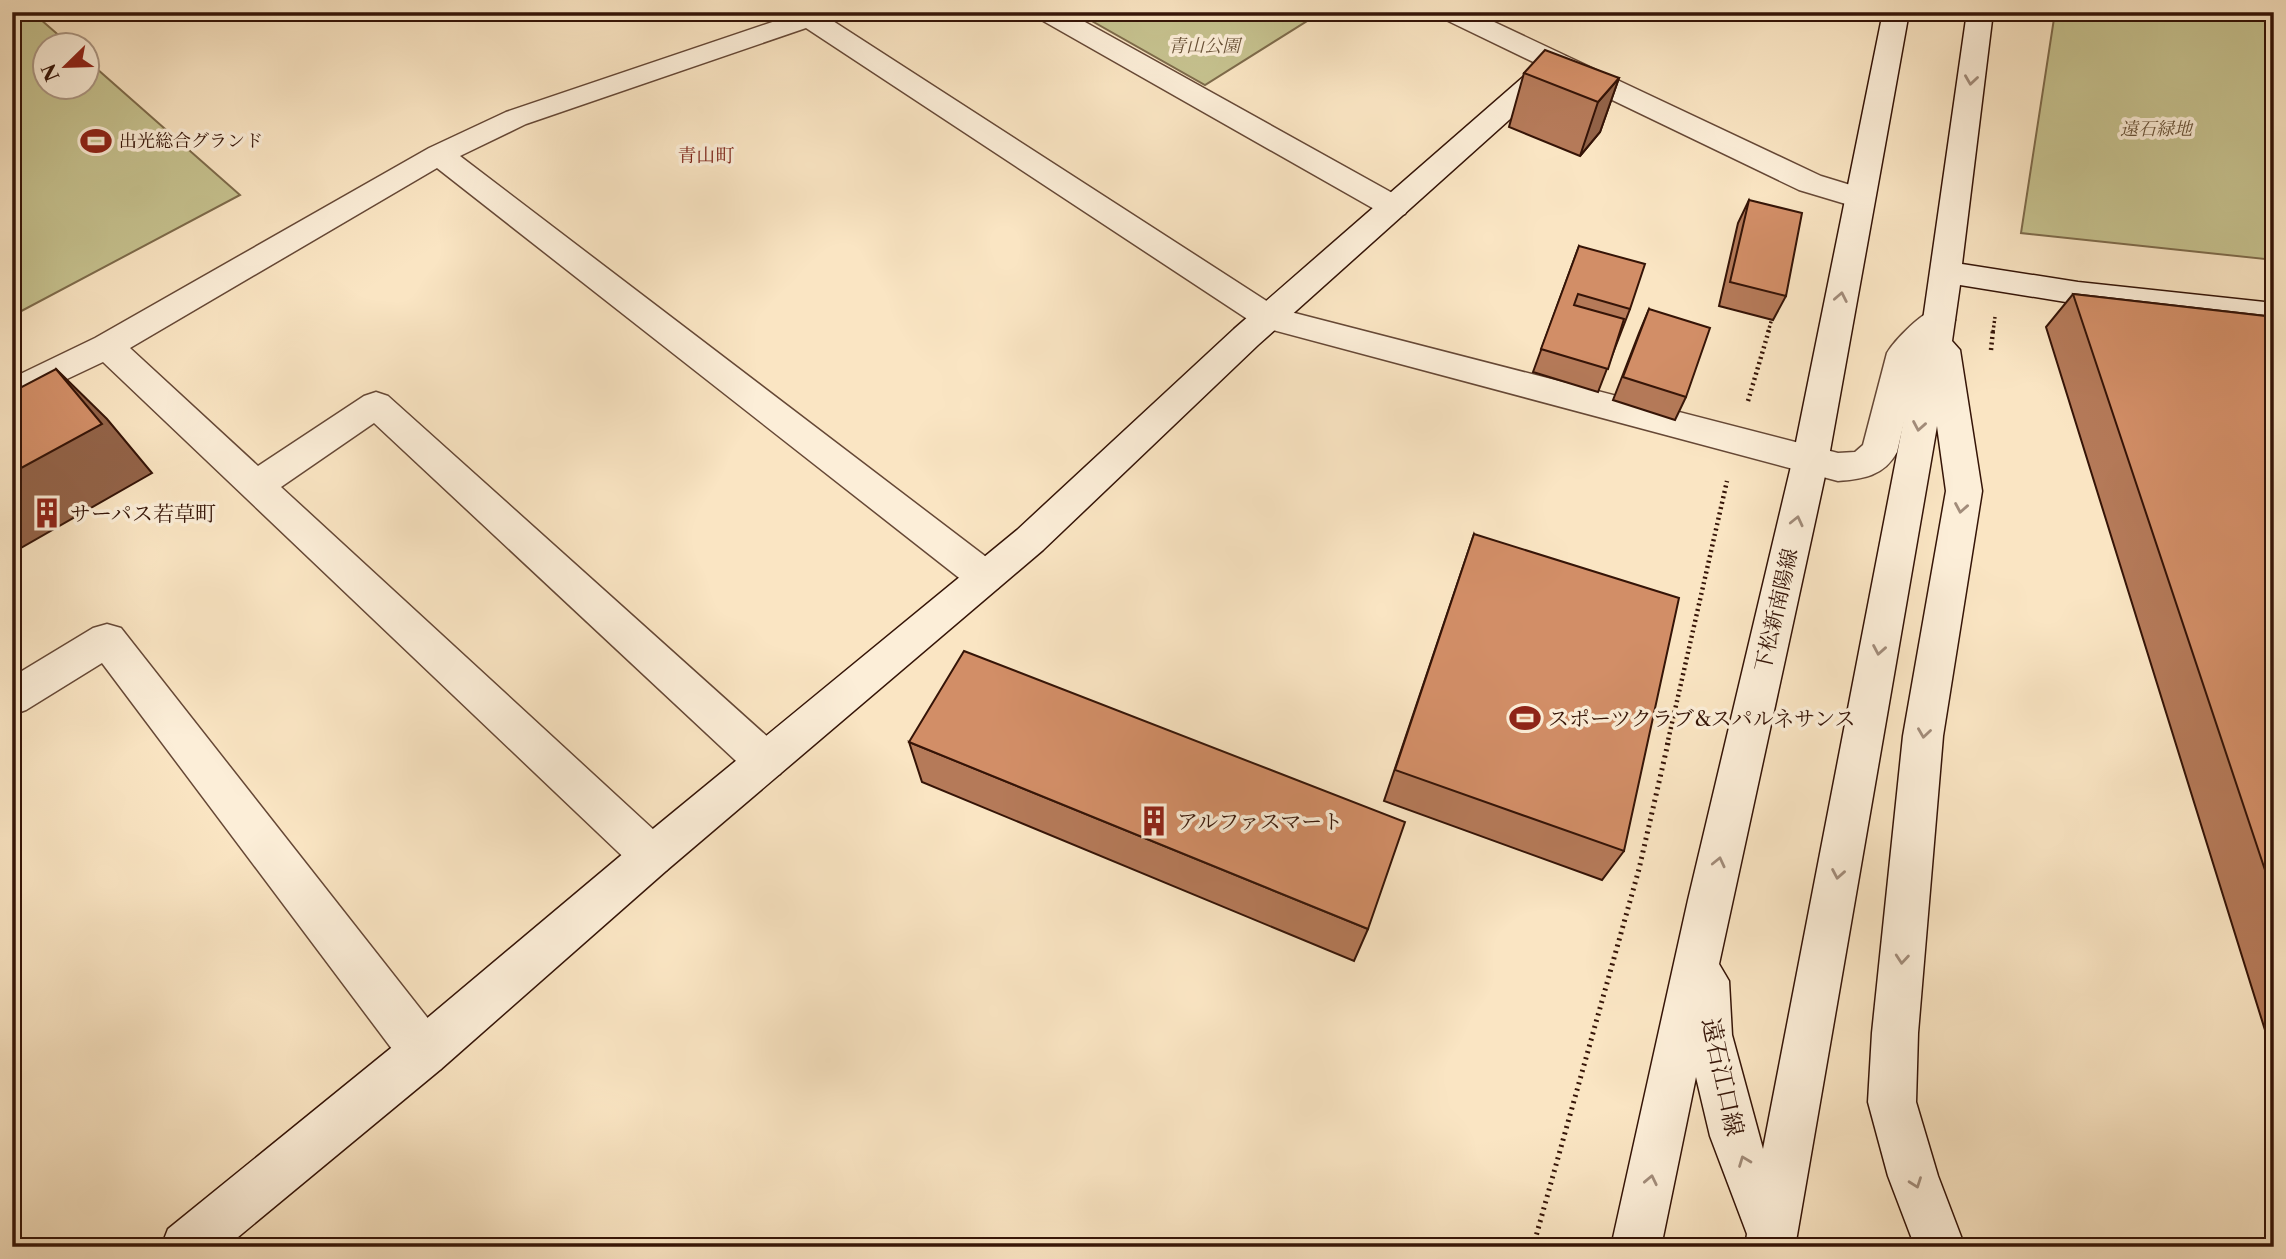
<svg xmlns="http://www.w3.org/2000/svg" width="2286" height="1259" font-family="'Libre Caslon Text','Noto Serif JP',serif">
	<rect width="100%" height="100%" fill="#fae5c3"/>
	<filter id="stains"><feTurbulence type="fractalNoise" baseFrequency=".00286" numOctaves="4"/><feColorMatrix values="0 0 0 0 .2 0 0 0 0 .09 0 0 0 0 .02 0 0 0 .5 -.17"/></filter>
	<radialGradient id="worn" r=".72"><stop offset=".6" stop-color="#630" stop-opacity="0"/><stop offset="1" stop-color="#630" stop-opacity=".3"/></radialGradient>
	<path fill="#c6c28f" stroke="#7e6b4b" stroke-width="2" d="M 12,12 L 32,12 L 70,45 L 46,46 L 46,88 L 88,88 L 88,61 L 240,195 L 12,316 Z
		M 1076,12 L 1307,12 L 1315,16 L 1205,85 Z
		M 2055,12 L 2274,12 L 2274,260 L 2021,233 Z"/>
	<g fill="none" stroke-linecap="round" stroke-linejoin="round">
		<g stroke="#664836" stroke-width="3">
			<path id="street" d="M 787,12 L 819,12 L 1279,309 L 1838,453 L 1855,452 L 1863,445 L 1887,353 C 1894,341 1925,308 1939,309 C 1943,309 1947,311 1950,312 L 1955,320 L 1950,328 L 1919,358 L 1897,452 C 1884,476 1863,479 1838,481 L 1258,326 L 806,28 L 526,124 L 460,156 L 998,566 L 1004,577 L 998,588 L 985,592 L 972,588 L 437,168 L 130,348 L 258,466 L 364,396 L 376,392 L 388,396 L 780,748 L 786,761 L 780,774 L 765,779 L 750,774 L 374,423 L 281,487 L 667,842 L 673,856 L 667,870 L 652,876 L 637,870 L 103,362 L 12,405 L 12,378 L 95,338 L 429,148 L 506,112 L 790,16 Z
				M 1034,12 L 1067,12 L 1405,200 L 1409,207 L 1405,214 L 1394,217 L 1383,214 L 1038,18 Z
				M 1438,12 L 1473,12 L 1821,176 L 1870,191 L 1874,198 L 1870,205 L 1859,208 L 1799,190 L 1442,18 Z
				M 107,624 L 121,628 L 441,1035 L 447,1052 L 441,1069 L 424,1075 L 407,1069 L 102,663 L 26,710 L 12,715 L 12,677 L 93,628 Z"/>
		</g>
		<g stroke="#351407" stroke-width="3">
			<path id="secondary" d="M 1883,12 L 1909,12 L 1828,462 L 1719,964 L 1729,981 L 1732,1035 L 1763,1149 L 1923,320 L 1967,12 L 1993,12 L 1962,264 L 2078,282 L 2274,303 L 2274,325 L 2078,304 L 1960,285 L 1952,341 L 1960,350 L 1982,491 L 1943,736 L 1918,1033 L 1916,1102 L 1938,1176 L 1965,1247 L 1915,1247 L 1888,1176 L 1868,1102 L 1872,1033 L 1903,736 L 1946,491 L 1937,426 L 1795,1247 L 1745,1247 L 1747,1234 L 1710,1136 L 1696,1077 L 1661,1247 L 1611,1247 L 1688,900 L 1792,462 Z
				M 1556,55 L 1566,57 L 1570,63 L 1566,69 L 1258,345 L 1043,550 L 667,870 L 441,1069 L 226,1247 L 161,1247 L 168,1229 L 407,1035 L 637,842 L 1017,530 L 1234,329 L 1546,57 Z"/>
		</g>
		<path stroke="#351407" stroke-width="3.5" stroke-dasharray="2 2.5" stroke-linecap="butt" d="M 1768,332 L 1773,315
			M 1993,332 L 1995,317"/>
		<path stroke="#351407" stroke-width="4.5" stroke-dasharray="2 3.5" stroke-linecap="butt" d="M 1991,350 L 1993,330
			M 1748,401 L 1769,330
			M 1667,745 L 1727,481"/>
		<path stroke="#351407" stroke-width="5" stroke-dasharray="2 4.5" stroke-linecap="butt" d="M 1533,1247 L 1639,869 L 1668,743"/>
		<use href="#street" fill="#fceed8" fill-rule="evenodd"/>
		<use href="#secondary" fill="#fceed8" fill-rule="evenodd"/>
	</g>
	<path fill="#b57a59" stroke="#351407" stroke-width="2" d="M 1524,73 L 1619,78 L 1600,132 L 1580,156 L 1509,127 Z
		M 1749,200 L 1786,296 L 1773,320 L 1719,306 L 1738,223 Z
		M 1579,246 L 1630,309 L 1598,392 L 1533,372 Z
		M 2073,294 L 2274,317 L 2274,1059 L 2046,327 Z
		M 1649,309 L 1686,397 L 1675,420 L 1613,400 L 1639,333 Z
		M 1474,534 L 1624,851 L 1602,880 L 1384,801 Z
		M 909,742 L 1368,929 L 1354,961 L 922,782 Z"/>
	<path fill="#936348" stroke="#351407" stroke-width="2" d="M 1619,78 L 1600,132 L 1580,156 L 1598,102 Z
		M 56,369 L 107,419 L 152,473 L 12,553 L 12,473 Z"/>
	<path fill="#d28e67" stroke="#351407" stroke-width="2" d="M 1545,50 L 1619,78 L 1598,102 L 1524,73 Z
		M 1749,200 L 1802,213 L 1786,296 L 1730,282 Z
		M 1579,246 L 1645,264 L 1630,309 L 1578,294 L 1574,305 L 1624,319 L 1608,369 L 1541,349 Z
		M 2073,294 L 2274,317 L 2274,897 Z
		M 1649,309 L 1710,328 L 1686,397 L 1623,377 Z
		M 56,369 L 102,424 L 12,473 L 12,392 Z
		M 1474,534 L 1679,598 L 1624,851 L 1395,770 Z
		M 964,651 L 1405,822 L 1368,929 L 909,742 Z"/>
	<defs><path id="oneway-chevron" d="M-2-3.5L2.5 0L-2 3.5" fill="none" stroke-width="1.6" stroke-linecap="round" stroke-linejoin="round" transform="scale(1.75)"/></defs>
	<g stroke="#a28c7a">
		<use href="#oneway-chevron" transform="translate(1971 80) rotate(98)"/>
		<use href="#oneway-chevron" transform="translate(1841 297) rotate(-79)"/>
		<use href="#oneway-chevron" transform="translate(1919 426) rotate(100)"/>
		<use href="#oneway-chevron" transform="translate(1961 508) rotate(100)"/>
		<use href="#oneway-chevron" transform="translate(1797 521) rotate(-77)"/>
		<use href="#oneway-chevron" transform="translate(1879 650) rotate(100)"/>
		<use href="#oneway-chevron" transform="translate(1924 733) rotate(98)"/>
		<use href="#oneway-chevron" transform="translate(1719 862) rotate(-77)"/>
		<use href="#oneway-chevron" transform="translate(1838 874) rotate(100)"/>
		<use href="#oneway-chevron" transform="translate(1902 959) rotate(95)"/>
		<use href="#oneway-chevron" transform="translate(1744 1161) rotate(-111)"/>
		<use href="#oneway-chevron" transform="translate(1651 1180) rotate(-78)"/>
		<use href="#oneway-chevron" transform="translate(1916 1183) rotate(70)"/>
	</g>
	<defs>
		<g id="stadium-bare" transform="scale(2.415)"><path d="M0-5a6.5 5 0 1 0 0 10a6.5 5 0 1 0 0-10ZM-3.5-1.8h7v3.6h-7Z" fill="#8f2418" stroke="#fceed8" stroke-width="2.5" paint-order="stroke"/></g>
		<g id="building-bare" transform="scale(2.415)"><path d="M-4-6H4V6H1V3H-1V6H-4ZM-2.5-4.3h1.7v1.8h-1.7ZM.8-4.3h1.7v1.8H.8ZM-2.5-1h1.7V.8h-1.7ZM.8-1h1.7V.8H.8Z" fill="#8f2418" stroke="#fceed8" stroke-width="2.5" paint-order="stroke"/></g>
	</defs>
	<g fill-rule="evenodd">
		<use href="#stadium-bare" x="96" y="141"/>
		<use href="#building-bare" x="47" y="513"/>
		<use href="#stadium-bare" x="1525" y="718"/>
		<use href="#building-bare" x="1154" y="821"/>
	</g>
	<g text-anchor="middle" dominant-baseline="central" stroke-width="7" stroke-linejoin="round" paint-order="stroke">
		<g font-size="18" font-style="italic" fill="#685137" stroke="#fceed8">
			<text x="1204" y="46">青山公園</text>
			<text x="2156" y="129">遠石緑地</text>
		</g>
		<g font-size="18" fill="#351407" stroke="#fceed8" text-anchor="start">
			<text x="119" y="141">出光総合グランド</text>
		</g>
		<g font-size="19" fill="#7a1f14" stroke="#fceed8">
			<text x="706" y="155">青山町</text>
		</g>
		<g font-size="21" fill="#351407" stroke="#fceed8" text-anchor="start">
			<text x="70" y="513">サーパス若草町</text>
			<text x="1548" y="718">スポーツクラブ&amp;スパルネサンス</text>
			<text x="1177" y="821">アルファスマート</text>
		</g>
		<g font-size="21" fill="#351407" stroke="#fceed8">
			<text transform="translate(1776 610) rotate(-77)">下松新南陽線</text>
		</g>
		<g font-size="24" fill="#351407" stroke="#fceed8">
			<text transform="translate(1723 1077) rotate(78)">遠石江口線</text>
		</g>
	</g>
	<rect width="2286" height="1259" fill="none" stroke="#fae5c3" stroke-width="42"/>
	<rect x="14" y="14" width="2258" height="1231" fill="none" stroke="#351407" stroke-width="3.5"/>
	<rect x="21" y="21" width="2244" height="1217" fill="none" stroke="#351407" stroke-width="2"/>
	<g transform="translate(66 66) rotate(247)"><circle r="33" fill="#fceed8" stroke="#ac9784" stroke-width="2"/>
	<path d="M0-5L12 26L0 18L-12 26Z" fill="#8f2418"/>
	<text y="-10" font-size="19" font-weight="bold" text-anchor="middle" fill="#351407">N</text>
	</g>
	<rect width="100%" height="100%" filter="url(#stains)"/>
	<rect width="100%" height="100%" fill="url(#worn)"/>
</svg>
